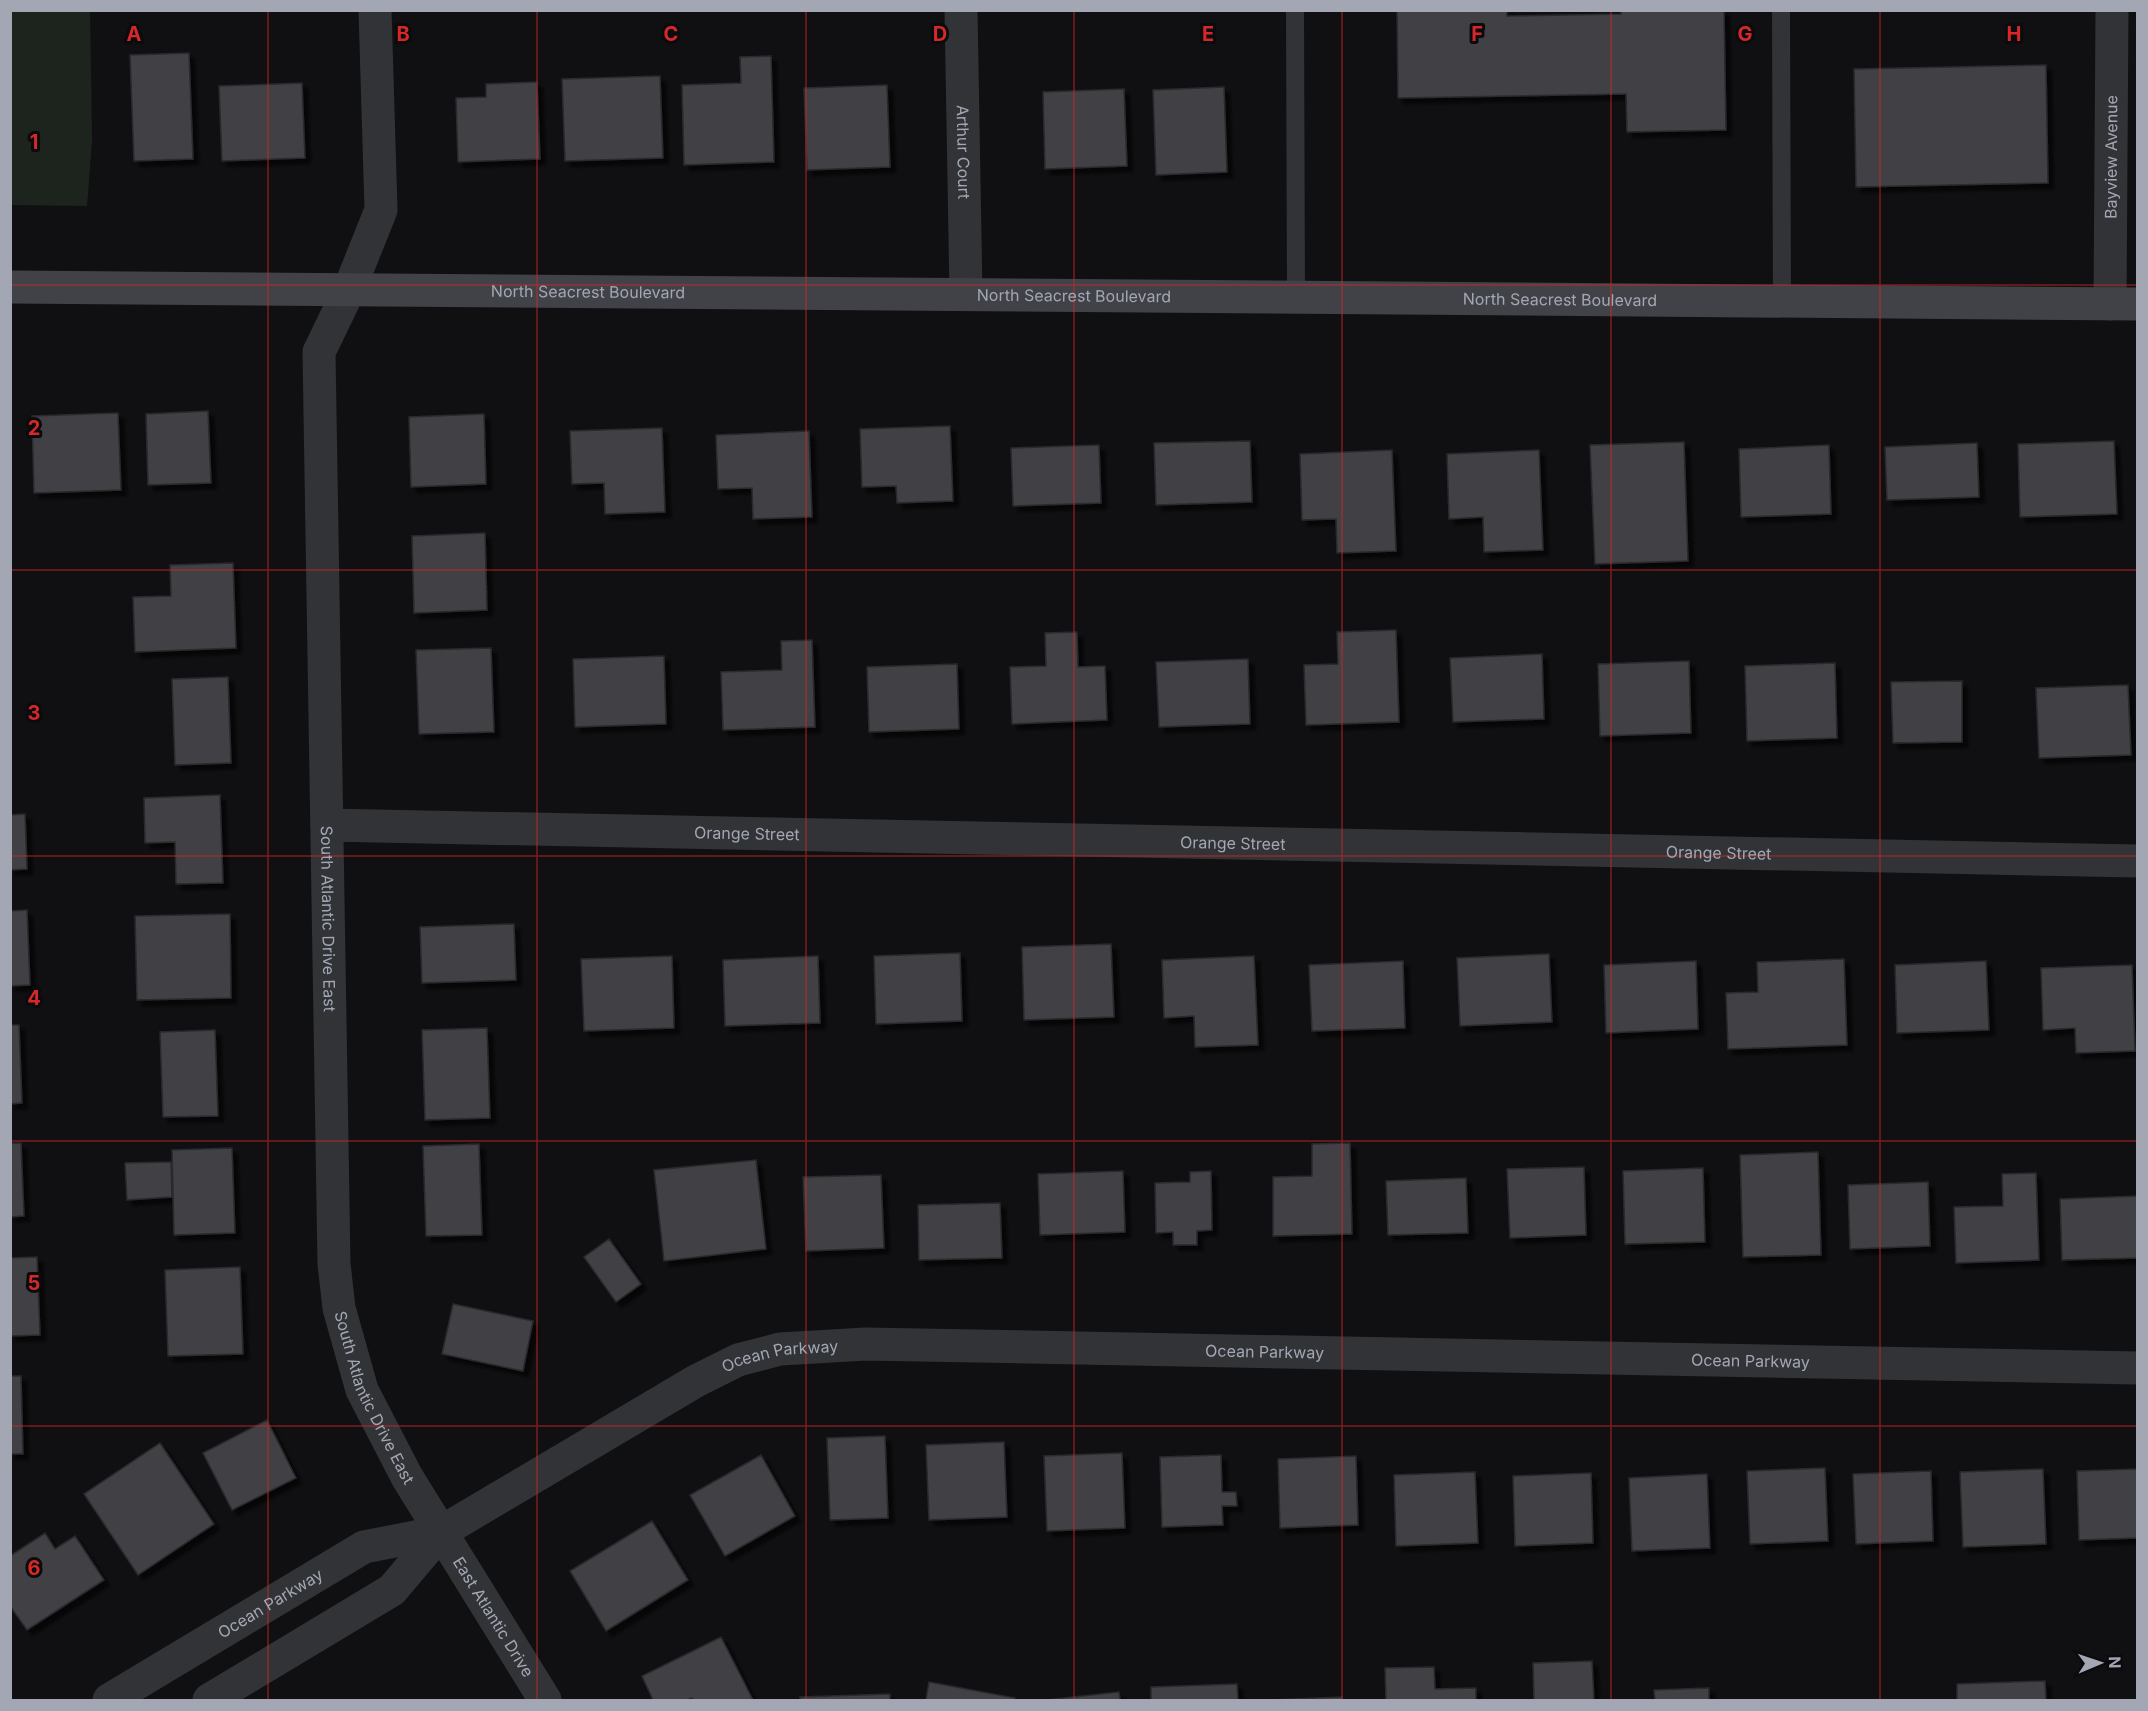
<svg xmlns="http://www.w3.org/2000/svg" width="2148" height="1711" font-family="Inter,sans-serif">
	<defs>
		<filter id="shadow"><feDropShadow dx="5.5" dy="5.5" stdDeviation="1.5" flood-color="#0009"/></filter>
	</defs>
	<rect width="100%" height="100%" fill="#101012"/>
	<path fill="#1d241d" d="M 11,10 L 90,11 L 92,141 L 87,206 L 11,205 Z"/>
	<path fill="#3f4045" stroke="#2a2a2e" stroke-width="1.5" filter="url(#shadow)" d="M 1507,10 L 1507,16 L 1621,14 L 1621,10 L 1724,10 L 1726,130 L 1627,132 L 1626,94 L 1398,98 L 1397,11 Z
		M 189,53 L 193,159 L 134,161 L 130,55 Z
		M 771,56 L 774,162 L 684,165 L 682,85 L 741,83 L 740,57 Z
		M 2046,65 L 2048,183 L 1856,187 L 1854,69 Z
		M 660,76 L 663,158 L 565,161 L 562,79 Z
		M 537,82 L 540,159 L 458,162 L 456,98 L 486,97 L 486,84 Z
		M 302,83 L 305,158 L 222,161 L 219,86 Z
		M 887,85 L 890,167 L 807,170 L 804,88 Z
		M 1224,87 L 1227,172 L 1156,175 L 1153,90 Z
		M 1124,89 L 1127,166 L 1045,169 L 1043,92 Z
		M 208,411 L 211,483 L 148,485 L 146,414 Z
		M 118,413 L 121,490 L 34,493 L 32,416 Z
		M 484,414 L 486,484 L 411,487 L 409,417 Z
		M 950,426 L 953,501 L 897,503 L 896,486 L 862,487 L 860,429 Z
		M 662,428 L 665,512 L 605,514 L 604,483 L 572,484 L 570,431 Z
		M 809,431 L 812,517 L 753,519 L 752,488 L 718,489 L 716,435 Z
		M 1250,441 L 1252,502 L 1156,505 L 1154,443 Z
		M 2114,441 L 2117,514 L 2020,517 L 2018,444 Z
		M 1684,442 L 1688,561 L 1595,564 L 1590,445 Z
		M 1977,443 L 1979,497 L 1887,500 L 1885,447 Z
		M 1099,445 L 1101,503 L 1013,506 L 1011,448 Z
		M 1829,445 L 1831,514 L 1741,517 L 1739,449 Z
		M 1392,450 L 1396,551 L 1337,553 L 1336,519 L 1302,520 L 1300,454 Z
		M 1539,450 L 1543,550 L 1484,552 L 1483,517 L 1449,519 L 1447,454 Z
		M 485,533 L 487,610 L 414,613 L 412,536 Z
		M 233,563 L 236,648 L 135,652 L 133,597 L 171,596 L 170,565 Z
		M 1396,630 L 1399,722 L 1306,725 L 1304,665 L 1338,664 L 1337,632 Z
		M 1077,632 L 1078,667 L 1105,666 L 1107,720 L 1012,724 L 1010,667 L 1046,666 L 1045,633 Z
		M 812,640 L 815,727 L 723,730 L 721,672 L 782,670 L 781,641 Z
		M 491,648 L 494,732 L 419,734 L 416,650 Z
		M 1542,654 L 1544,719 L 1453,722 L 1450,658 Z
		M 664,656 L 666,724 L 575,727 L 573,659 Z
		M 1248,659 L 1250,724 L 1159,727 L 1156,662 Z
		M 1689,661 L 1691,733 L 1600,736 L 1598,664 Z
		M 1835,663 L 1837,738 L 1747,741 L 1745,666 Z
		M 957,664 L 959,729 L 869,732 L 867,667 Z
		M 228,677 L 231,763 L 175,765 L 172,679 Z
		M 1962,681 L 1962,742 L 1893,743 L 1891,682 Z
		M 2128,685 L 2131,755 L 2039,758 L 2036,688 Z
		M 220,795 L 223,883 L 176,884 L 175,842 L 145,843 L 144,798 Z
		M 25,814 L 27,869 L 10,870 L 10,815 Z
		M 27,910 L 30,985 L 10,986 L 10,911 Z
		M 230,914 L 231,998 L 137,1000 L 135,916 Z
		M 514,924 L 516,980 L 422,983 L 420,927 Z
		M 1111,944 L 1114,1017 L 1024,1020 L 1022,947 Z
		M 960,953 L 962,1021 L 876,1024 L 874,956 Z
		M 1549,954 L 1552,1022 L 1460,1026 L 1457,958 Z
		M 672,956 L 674,1028 L 584,1031 L 581,959 Z
		M 818,956 L 820,1023 L 725,1026 L 723,960 Z
		M 1254,956 L 1258,1045 L 1195,1047 L 1194,1016 L 1164,1018 L 1162,960 Z
		M 1844,959 L 1847,1045 L 1728,1049 L 1726,993 L 1758,992 L 1757,962 Z
		M 1403,961 L 1405,1028 L 1312,1031 L 1309,965 Z
		M 1696,961 L 1698,1029 L 1606,1033 L 1604,965 Z
		M 1986,961 L 1989,1030 L 1897,1033 L 1895,965 Z
		M 2132,965 L 2135,1051 L 2076,1053 L 2075,1028 L 2043,1030 L 2041,968 Z
		M 10,1025 L 19,1025 L 22,1103 L 10,1104 Z
		M 487,1028 L 490,1118 L 425,1120 L 422,1030 Z
		M 215,1030 L 218,1116 L 163,1117 L 160,1032 Z
		M 10,1143 L 21,1143 L 24,1216 L 10,1217 Z
		M 1350,1143 L 1352,1234 L 1273,1236 L 1273,1177 L 1312,1176 L 1312,1144 Z
		M 479,1144 L 482,1235 L 426,1236 L 423,1146 Z
		M 232,1148 L 235,1233 L 174,1235 L 172,1150 Z
		M 1818,1152 L 1821,1255 L 1743,1257 L 1740,1155 Z
		M 756,1160 L 766,1249 L 664,1261 L 654,1170 Z
		M 171,1162 L 172,1197 L 127,1200 L 125,1163 Z
		M 1584,1167 L 1586,1235 L 1510,1238 L 1507,1169 Z
		M 1703,1168 L 1705,1242 L 1625,1244 L 1623,1171 Z
		M 1123,1171 L 1125,1232 L 1040,1235 L 1038,1174 Z
		M 1211,1171 L 1212,1230 L 1197,1231 L 1197,1245 L 1173,1245 L 1173,1232 L 1156,1233 L 1155,1183 L 1190,1182 L 1190,1172 Z
		M 2036,1173 L 2039,1260 L 1956,1263 L 1954,1207 L 2003,1206 L 2002,1174 Z
		M 881,1175 L 884,1248 L 806,1251 L 803,1177 Z
		M 1466,1178 L 1468,1233 L 1388,1235 L 1386,1181 Z
		M 1928,1182 L 1930,1246 L 1850,1249 L 1848,1185 Z
		M 2138,1196 L 2138,1258 L 2062,1260 L 2060,1199 Z
		M 1000,1203 L 1002,1258 L 919,1260 L 918,1205 Z
		M 609,1239 L 641,1284 L 616,1302 L 584,1257 Z
		M 37,1257 L 40,1335 L 10,1336 L 10,1258 Z
		M 240,1267 L 243,1354 L 168,1356 L 165,1270 Z
		M 453,1304 L 533,1321 L 523,1371 L 442,1354 Z
		M 10,1376 L 21,1376 L 23,1454 L 10,1454 Z
		M 267,1420 L 296,1478 L 232,1510 L 203,1453 Z
		M 885,1436 L 888,1518 L 830,1520 L 827,1438 Z
		M 1004,1442 L 1007,1517 L 929,1520 L 926,1445 Z
		M 160,1443 L 214,1524 L 138,1575 L 84,1494 Z
		M 1122,1453 L 1125,1528 L 1047,1531 L 1044,1456 Z
		M 761,1455 L 795,1516 L 725,1556 L 690,1495 Z
		M 1221,1455 L 1222,1492 L 1236,1492 L 1237,1506 L 1222,1506 L 1223,1525 L 1162,1527 L 1160,1457 Z
		M 1356,1456 L 1358,1525 L 1280,1528 L 1278,1459 Z
		M 1825,1468 L 1828,1541 L 1750,1544 L 1747,1471 Z
		M 2043,1469 L 2046,1544 L 1963,1547 L 1960,1472 Z
		M 2138,1469 L 2138,1538 L 2079,1540 L 2077,1471 Z
		M 1931,1471 L 1933,1541 L 1856,1544 L 1853,1474 Z
		M 1475,1472 L 1478,1543 L 1396,1546 L 1394,1475 Z
		M 1591,1473 L 1593,1543 L 1515,1546 L 1513,1476 Z
		M 1707,1474 L 1710,1548 L 1632,1551 L 1629,1478 Z
		M 652,1521 L 688,1580 L 606,1631 L 570,1571 Z
		M 45,1533 L 55,1549 L 75,1536 L 104,1580 L 27,1630 L 10,1606 L 10,1556 Z
		M 721,1637 L 753,1700 L 693,1700 L 692,1698 L 686,1700 L 653,1700 L 642,1676 Z
		M 1592,1661 L 1594,1700 L 1534,1700 L 1533,1663 Z
		M 1434,1667 L 1435,1689 L 1476,1688 L 1476,1700 L 1386,1700 L 1385,1668 Z
		M 2045,1681 L 2046,1700 L 1957,1700 L 1957,1684 Z
		M 929,1682 L 1015,1698 L 1015,1700 L 926,1700 Z
		M 1237,1684 L 1238,1700 L 1151,1700 L 1151,1687 Z
		M 1709,1688 L 1709,1700 L 1655,1700 L 1654,1690 Z
		M 1119,1692 L 1120,1700 L 1046,1700 Z
		M 890,1694 L 890,1700 L 800,1700 L 800,1697 Z
		M 1342,1697 L 1342,1700 L 1269,1700 Z"/>
	<g fill="none" stroke-linecap="round" stroke-linejoin="round">
		<path stroke="#313337" stroke-width="18" d="M 1295,10 L 1296,298
			M 1781,10 L 1782,302"/>
		<g stroke="#313337" stroke-width="33">
			<path id="s1" d="M 375,10 L 381,210 L 349,290 L 319,352 L 334,1264 L 339,1308 L 362,1390 L 407,1477 L 545,1700"/>
			<path id="s2" d="M 961,10 L 966,294"/>
			<path id="s3" d="M 2110,304 L 2112,10"/>
			<path id="s4" d="M 327,825 L 2138,861"/>
			<path id="s5" d="M 109,1700 L 364,1547 L 441,1532"/>
			<path id="s6" d="M 209,1700 L 392,1590 L 441,1532 L 696,1381 L 738,1360 L 780,1349 L 866,1344 L 2138,1368"/>
		</g>
		<path stroke="#404247" stroke-width="33" id="s7" d="M 10,287 L 2138,304"/>
	</g>
	<path fill="none" stroke="#d62828" stroke-width="1.5" stroke-opacity="0.55" d="M 268,10 L 268,1700M 537,10 L 537,1700M 806,10 L 806,1700M 1074,10 L 1074,1700M 1342,10 L 1342,1700M 1611,10 L 1611,1700M 1880,10 L 1880,1700M 10,285 L 2138,285M 10,570 L 2138,570M 10,856 L 2138,856M 10,1141 L 2138,1141M 10,1426 L 2138,1426"/>
	<g text-anchor="middle" dominant-baseline="central" stroke-width="6" stroke-linejoin="round" paint-order="stroke">
		<g font-size="16" fill="#a2a7b3" stroke="#0b0b0d">
			<text stroke="none"><textPath href="#s2" startOffset="142">Arthur Court</textPath></text>
			<text stroke="none"><textPath href="#s3" startOffset="147">Bayview Avenue</textPath></text>
			<text stroke="none"><textPath href="#s7" startOffset="578">North Seacrest Boulevard</textPath></text>
			<text stroke="none"><textPath href="#s7" startOffset="1064">North Seacrest Boulevard</textPath></text>
			<text stroke="none"><textPath href="#s7" startOffset="1550">North Seacrest Boulevard</textPath></text>
			<text stroke="none"><textPath href="#s4" startOffset="420">Orange Street</textPath></text>
			<text stroke="none"><textPath href="#s4" startOffset="906">Orange Street</textPath></text>
			<text stroke="none"><textPath href="#s4" startOffset="1392">Orange Street</textPath></text>
			<text stroke="none"><textPath href="#s1" startOffset="922">South Atlantic Drive East</textPath></text>
			<text stroke="none"><textPath href="#s6" startOffset="1161">Ocean Parkway</textPath></text>
			<text stroke="none"><textPath href="#s6" startOffset="675">Ocean Parkway</textPath></text>
			<text stroke="none"><textPath href="#s6" startOffset="1647">Ocean Parkway</textPath></text>
			<text stroke="none"><textPath href="#s1" startOffset="1408">South Atlantic Drive East</textPath></text>
			<text stroke="none"><textPath href="#s5" startOffset="188">Ocean Parkway</textPath></text>
			<text stroke="none"><textPath href="#s1" startOffset="1659">East Atlantic Drive</textPath></text>
		</g>
	</g>
	<g font-size="20" text-anchor="middle" font-weight="bold" fill="#d62828" stroke="#0b0b0d" stroke-width="6" stroke-linejoin="round" paint-order="stroke">
		<text x="134" y="41">A</text>
		<text x="403" y="41">B</text>
		<text x="671" y="41">C</text>
		<text x="940" y="41">D</text>
		<text x="1208" y="41">E</text>
		<text x="1477" y="41">F</text>
		<text x="1745" y="41">G</text>
		<text x="2014" y="41">H</text>
		<text x="34" y="149">1</text>
		<text x="34" y="435">2</text>
		<text x="34" y="720">3</text>
		<text x="34" y="1005">4</text>
		<text x="34" y="1290">5</text>
		<text x="34" y="1575">6</text>
	</g>
	<rect width="2148" height="1711" fill="none" stroke="#a2a7b3" stroke-width="24"/>
	<g transform="translate(2100 1663) rotate(88)" stroke="#0b0b0d" stroke-width="4.5" paint-order="stroke">
	<path d="M0-4.5L10 22L0 15L-10 22Z" fill="#a2a7b3"/>
	<text y="-9" font-size="16" font-weight="bold" text-anchor="middle" fill="#a2a7b3">N</text>
	</g>
</svg>
